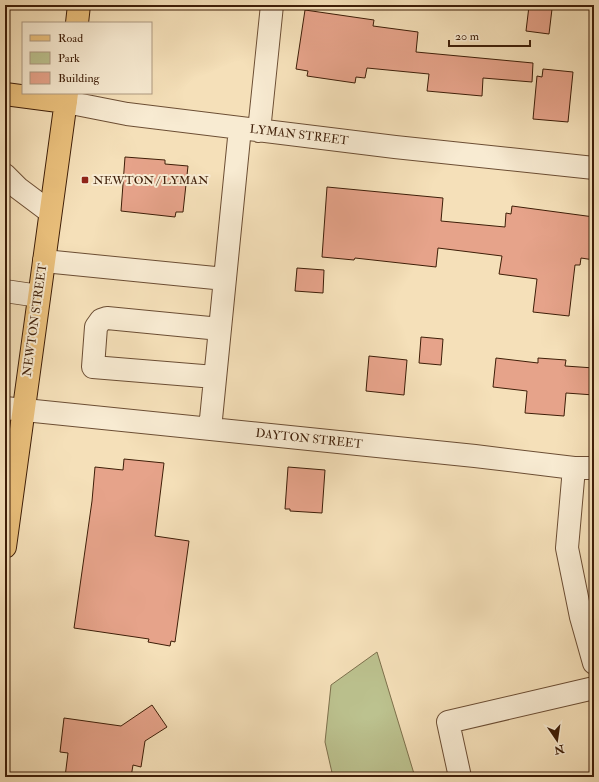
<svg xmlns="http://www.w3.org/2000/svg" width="599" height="782" font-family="'IM FELL Double Pica',serif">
	<rect width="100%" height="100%" fill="#f5e0b9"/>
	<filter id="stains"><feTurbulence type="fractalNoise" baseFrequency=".005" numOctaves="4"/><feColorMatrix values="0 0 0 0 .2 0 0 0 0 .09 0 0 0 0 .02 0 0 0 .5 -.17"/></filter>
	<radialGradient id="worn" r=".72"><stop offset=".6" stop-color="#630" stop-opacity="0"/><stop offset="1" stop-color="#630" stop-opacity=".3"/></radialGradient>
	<path fill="#bcc28f" stroke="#7d704c" d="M 377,652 L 415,777 L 333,777 L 325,742 L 331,685 Z"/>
	<path fill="#e6a38a" stroke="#3e1e08" d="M 529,6 L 552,9 L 549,34 L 526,31 Z
		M 305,10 L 374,20 L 373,26 L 418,32 L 416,52 L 533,63 L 532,82 L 483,78 L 482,96 L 427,91 L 429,74 L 367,68 L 365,78 L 356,77 L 355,83 L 307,76 L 308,71 L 296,69 Z
		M 543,69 L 573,72 L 568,122 L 533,119 L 537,76 L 542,77 Z
		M 125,157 L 165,160 L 165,164 L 188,166 L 183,212 L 176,212 L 175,217 L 121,211 Z
		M 327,187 L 443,198 L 441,221 L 505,227 L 506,213 L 511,214 L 512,206 L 594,217 L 594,260 L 581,258 L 580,265 L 575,265 L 569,316 L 533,312 L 537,279 L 499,274 L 502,256 L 438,248 L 436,267 L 355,258 L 354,260 L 322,257 Z
		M 297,268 L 324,270 L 323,293 L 295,291 Z
		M 421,337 L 443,339 L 441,365 L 419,363 Z
		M 369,356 L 407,360 L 404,395 L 366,391 Z
		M 496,358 L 538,363 L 538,358 L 566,360 L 565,366 L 594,368 L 594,395 L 566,393 L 564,416 L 525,413 L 527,391 L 493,387 Z
		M 124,459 L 164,463 L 155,536 L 189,541 L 175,642 L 171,641 L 170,646 L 148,642 L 149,639 L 74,628 L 92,501 L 95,467 L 123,470 Z
		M 288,467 L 325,470 L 322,513 L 290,511 L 290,509 L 285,509 Z
		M 152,705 L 167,727 L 145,741 L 141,767 L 133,765 L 131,777 L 65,777 L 68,753 L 60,752 L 64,718 L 121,726 Z"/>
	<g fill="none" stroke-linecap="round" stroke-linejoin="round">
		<g stroke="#6c4e34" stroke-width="24">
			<path id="minor" d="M 66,102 L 127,114 L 395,147 L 594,168
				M 259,131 L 272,5
				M 5,175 L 18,188 L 50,212
				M 44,261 L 225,279
				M 5,291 L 39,296
				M 215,377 L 93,367 L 96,327 L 101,320 L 107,318 L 220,329
				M 5,408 L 475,456 L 574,468 L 594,468
				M 210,429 L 240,128
				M 574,468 L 567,548 L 581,617 L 594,663
				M 460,777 L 448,722 L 594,688"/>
		</g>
		<g stroke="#3e1e08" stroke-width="24">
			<path id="major" d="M 77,23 L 79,5
				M 5,94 L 66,102
				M 5,547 L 67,93"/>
		</g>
		<use href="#minor" stroke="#f8ebd2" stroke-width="22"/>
		<use href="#major" stroke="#eac07c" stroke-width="22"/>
	</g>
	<rect fill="#8f2418" stroke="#f8ebd2" stroke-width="1.5" x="81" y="176" width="8" height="8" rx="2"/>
	<g text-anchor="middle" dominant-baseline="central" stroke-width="4" stroke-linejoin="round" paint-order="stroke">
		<g font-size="12" fill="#3e1e08" stroke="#f8ebd2">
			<text transform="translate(299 135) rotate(7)">LYMAN STREET</text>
			<text transform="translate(35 320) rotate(-82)">NEWTON STREET</text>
			<text transform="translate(309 439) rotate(6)">DAYTON STREET</text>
		</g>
		<g font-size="12" fill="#3e1e08" stroke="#f8ebd2" text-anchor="start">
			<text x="93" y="180">NEWTON / LYMAN</text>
		</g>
	</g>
	<rect width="599" height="782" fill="none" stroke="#f5e0b9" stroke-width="20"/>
	<rect x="6" y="6" width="587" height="770" fill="none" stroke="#3e1e08" stroke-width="2"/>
	<rect x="10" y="10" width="579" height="762" fill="none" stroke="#3e1e08"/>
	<rect x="22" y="22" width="130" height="72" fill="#f8ebd2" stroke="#ae9981"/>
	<rect x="30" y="35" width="20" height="6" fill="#eac07c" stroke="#ae9981"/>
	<text x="58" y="42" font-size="12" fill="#3e1e08">Road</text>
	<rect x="30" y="52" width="20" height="12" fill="#bcc28f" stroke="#ae9981"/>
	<text x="58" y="62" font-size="12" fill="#3e1e08">Park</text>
	<rect x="30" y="72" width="20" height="12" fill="#e6a38a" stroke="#ae9981"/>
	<text x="58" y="82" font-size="12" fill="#3e1e08">Building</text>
	<g transform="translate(557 740) rotate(167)" stroke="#f8ebd2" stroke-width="3" paint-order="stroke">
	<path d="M0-3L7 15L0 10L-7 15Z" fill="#3e1e08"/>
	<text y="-6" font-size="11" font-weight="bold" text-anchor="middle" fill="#3e1e08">N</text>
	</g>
	<path d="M449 40v6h81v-6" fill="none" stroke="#3e1e08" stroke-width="2"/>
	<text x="455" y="40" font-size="12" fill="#3e1e08" stroke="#f8ebd2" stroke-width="3" paint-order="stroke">20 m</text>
	<rect width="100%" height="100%" filter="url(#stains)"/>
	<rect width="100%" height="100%" fill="url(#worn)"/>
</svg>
